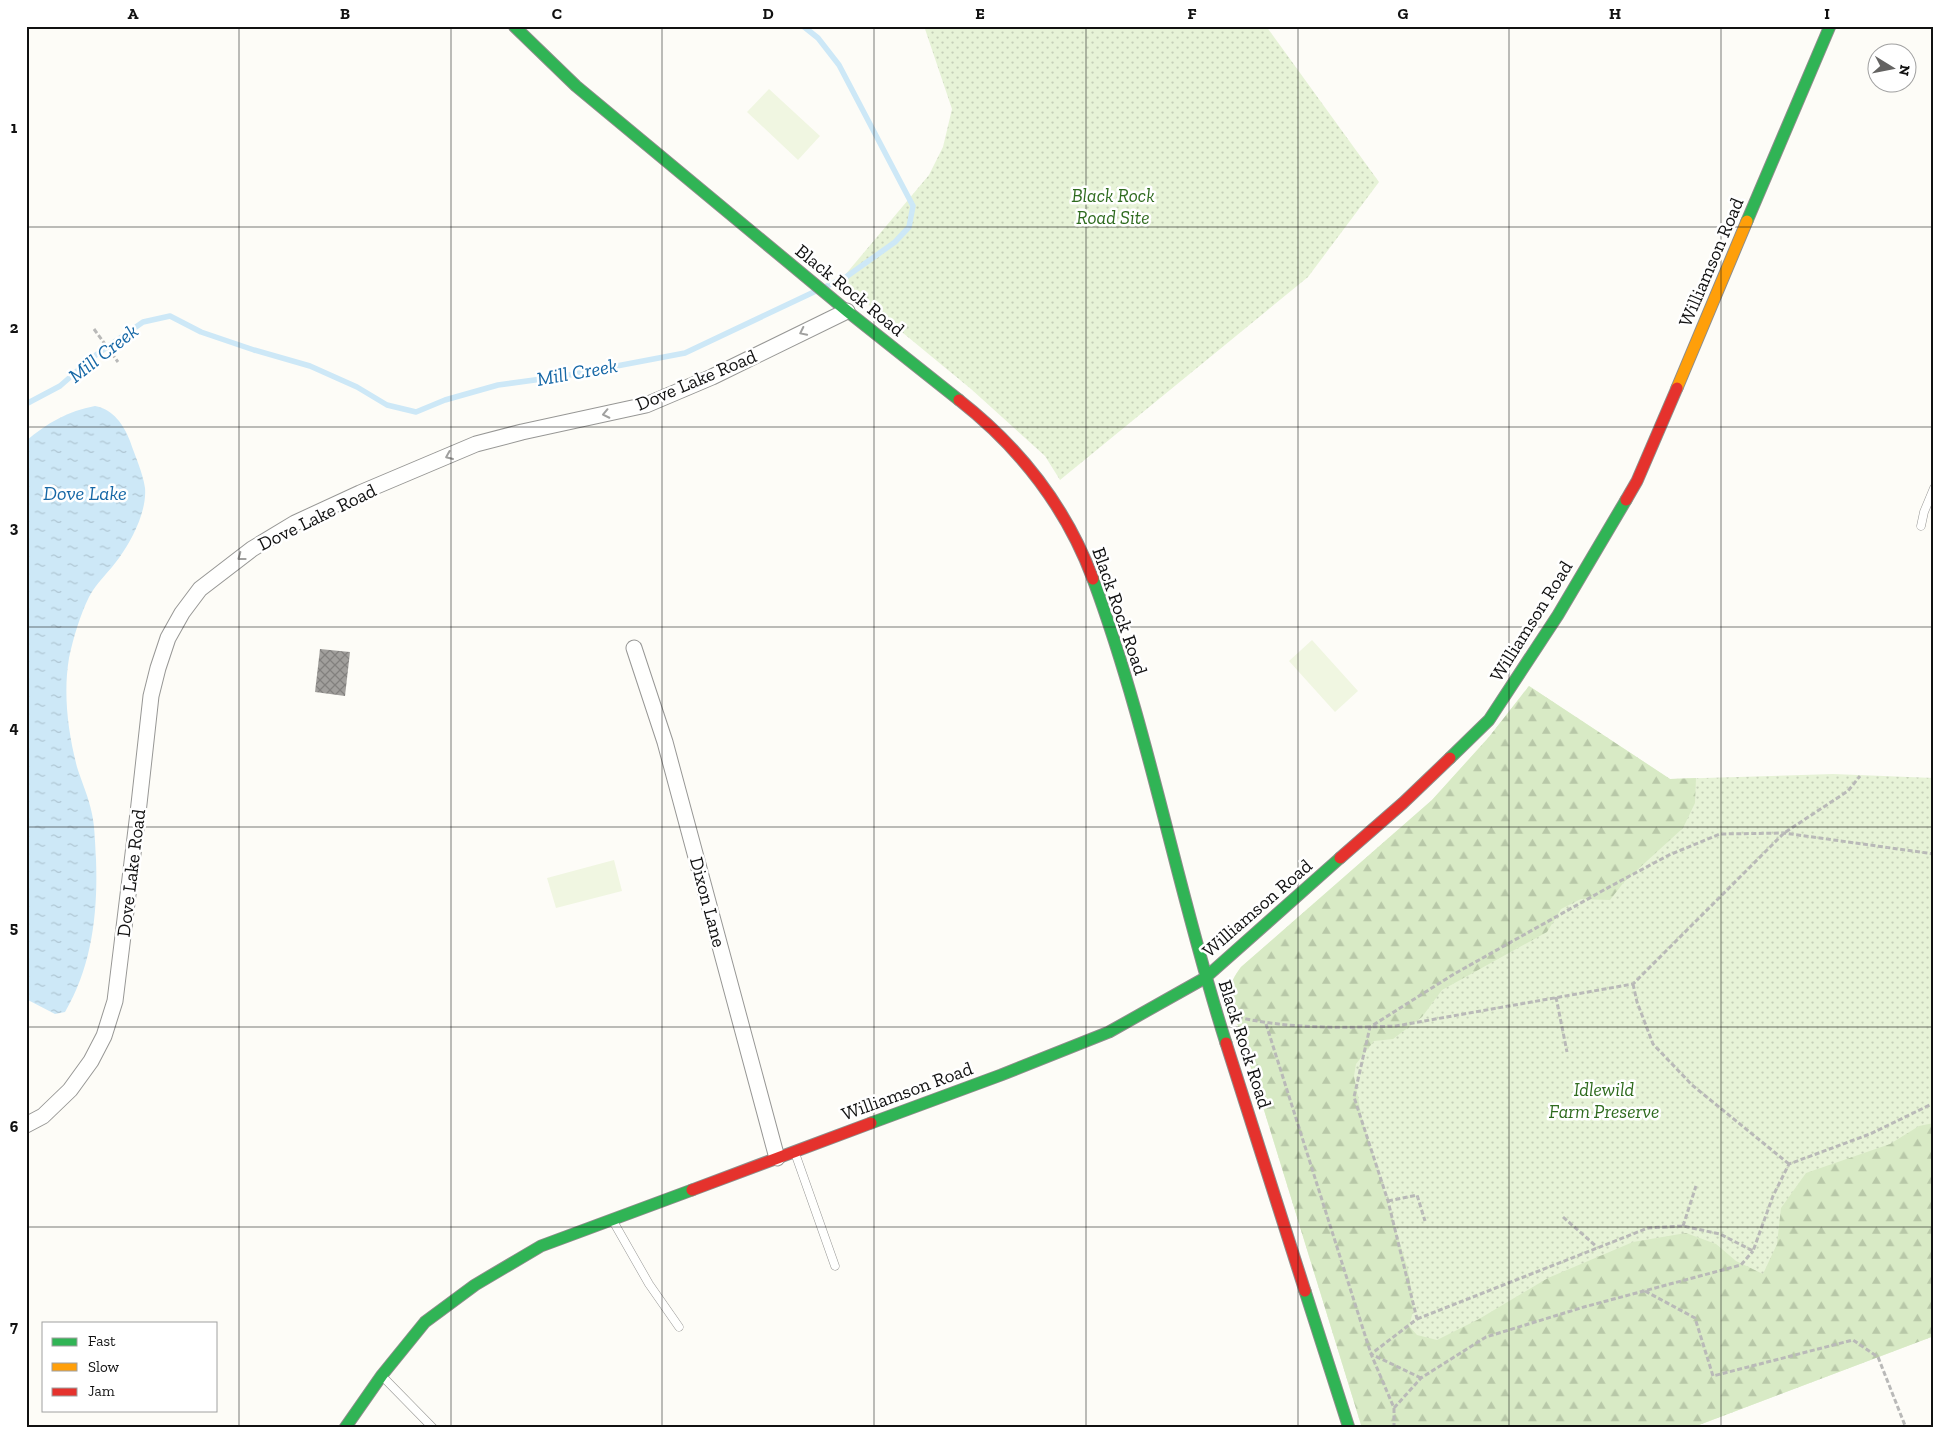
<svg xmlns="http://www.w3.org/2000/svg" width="1960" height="1454" font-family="'Zilla Slab',serif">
	<defs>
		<pattern id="green-dots" width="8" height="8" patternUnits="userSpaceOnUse" patternTransform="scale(1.25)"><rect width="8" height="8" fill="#e7f3d7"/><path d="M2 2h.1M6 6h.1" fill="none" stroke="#c5cfb8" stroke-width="1.8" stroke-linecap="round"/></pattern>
		<pattern id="forest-firs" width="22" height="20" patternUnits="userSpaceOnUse" patternTransform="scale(1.25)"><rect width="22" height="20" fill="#d8eac5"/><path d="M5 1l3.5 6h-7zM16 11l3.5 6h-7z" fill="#b8c8a8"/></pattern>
		<pattern id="water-ripples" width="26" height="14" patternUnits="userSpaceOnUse" patternTransform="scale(1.25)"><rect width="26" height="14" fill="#cde8f7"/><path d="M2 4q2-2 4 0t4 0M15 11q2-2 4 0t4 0" fill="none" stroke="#afc6d3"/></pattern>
		<pattern id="building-cross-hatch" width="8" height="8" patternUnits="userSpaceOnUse" patternTransform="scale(1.25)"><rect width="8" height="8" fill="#a19f9c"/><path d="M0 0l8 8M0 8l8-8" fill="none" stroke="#82807e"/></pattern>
	</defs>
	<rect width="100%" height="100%" fill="#fdfcf7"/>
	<path fill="url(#green-dots)" d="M 924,26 L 1266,26 L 1379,182 L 1308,277 L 1060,480 L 1045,456 L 971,389 L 840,281 L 929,175 L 943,147 L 952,109 Z
		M 1529,686 L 1670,779 L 1833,774 L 1934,778 L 1934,1336 L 1691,1428 L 1362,1428 L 1231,1003 C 1228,988 1232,979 1241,967 L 1432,800 L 1489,737 Z"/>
	<path fill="url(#forest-firs)" d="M 1529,686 L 1670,779 L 1696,778 L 1695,803 L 1683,828 L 1624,882 L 1610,900 L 1581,899 L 1561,909 L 1547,932 L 1442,990 L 1422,1017 L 1393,1039 L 1374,1041 L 1356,1064 L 1354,1076 L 1362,1119 L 1408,1270 L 1414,1308 L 1409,1326 L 1417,1335 L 1437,1340 L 1479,1319 L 1548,1278 L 1633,1242 L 1686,1233 L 1716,1244 L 1736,1261 L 1763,1274 L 1777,1244 L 1781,1208 L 1806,1173 L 1890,1144 L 1919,1126 L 1934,1123 L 1934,1336 L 1691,1428 L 1362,1428 L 1231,1003 C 1228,988 1232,979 1241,967 L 1432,800 L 1489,737 Z"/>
	<path fill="#f0f6e1" d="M 769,89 L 820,136 L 798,160 L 747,112 Z
		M 1312,640 L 1358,691 L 1335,712 L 1289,661 Z
		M 614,860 L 622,891 L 556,908 L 547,878 Z"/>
	<path fill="url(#water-ripples)" d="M 95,406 C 113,409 124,425 130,441 C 135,456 143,473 145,488 C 147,511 132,540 119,558 C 109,572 97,582 89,597 C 80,615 73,639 69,658 C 63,694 68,732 77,767 C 82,783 89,798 92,814 C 95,828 95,844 96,859 C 98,913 92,966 65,1012 L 55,1014 L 26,999 L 26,441 C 47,423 68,411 95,406 Z"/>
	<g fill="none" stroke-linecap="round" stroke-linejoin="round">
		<path stroke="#cde8f7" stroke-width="5.5" d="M 803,26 L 818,38 L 839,65 L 913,206 L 909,227 L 895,242 L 846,277 L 825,287
			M 26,404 L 60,386 L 93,357 L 143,322 L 170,316 L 201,332 L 254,350 L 310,366 L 357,387 L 387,405 L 416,412 L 445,400 L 498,385 L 564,376 L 685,353 L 816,291"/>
	</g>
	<path fill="url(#building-cross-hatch)" d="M 320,649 L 350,652 L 345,696 L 315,692 Z"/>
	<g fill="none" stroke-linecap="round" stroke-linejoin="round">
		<g stroke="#979795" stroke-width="9">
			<path id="lane" d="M 1921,526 L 1924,512 L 1934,488
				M 795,1153 L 835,1266
				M 613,1221 L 649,1284 L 679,1327
				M 383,1377 L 433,1428"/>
		</g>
		<g stroke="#979795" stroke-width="17">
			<path id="street" d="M 634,648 L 665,742 L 777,1158
				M 26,1125 L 43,1116 L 70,1090 L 91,1061 L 104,1036 L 115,1001 L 138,813 L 151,696 L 158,668 L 168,638 L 182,613 L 200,589 L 252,549 L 295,523 L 360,493 L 476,444 L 522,432 L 646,405 L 712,377 L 847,311"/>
		</g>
		<g stroke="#8e8d8b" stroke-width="13">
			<path id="fast" d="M 514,26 L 576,86 L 847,311 L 959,400
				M 1747,221 L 1830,26
				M 1093,579 C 1149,730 1177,890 1226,1043
				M 1450,758 L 1489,720 L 1558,615 L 1626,500
				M 871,1123 L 1001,1075 L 1109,1032 L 1205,978 L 1340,858
				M 1305,1291 L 1349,1428
				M 345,1428 L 382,1375 L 425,1322 L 475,1285 L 541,1246 L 692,1190"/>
		</g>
		<g stroke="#8e8d8b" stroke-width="13">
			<path id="slow" d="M 1677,388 L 1747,221"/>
		</g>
		<g stroke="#8e8d8b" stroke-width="13">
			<path id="jam" d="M 959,400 C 1019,447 1066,507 1093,579
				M 1626,500 L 1637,481 L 1677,388
				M 1340,858 L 1403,803 L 1450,758
				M 1226,1043 L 1305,1291
				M 692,1190 L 871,1123"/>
		</g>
		<path stroke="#b9b9b8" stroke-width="3" stroke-dasharray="5 2.5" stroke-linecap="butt" d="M 94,329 L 118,362
			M 1633,984 L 1637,1002 L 1653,1044 L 1692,1085 L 1789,1164
			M 1556,997 L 1567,1052
			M 1238,1017 C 1287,1029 1345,1028 1396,1026 L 1633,984 L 1784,833 L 1848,791 L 1860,776
			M 1266,1024 L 1371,1354 L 1394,1408 L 1394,1428
			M 1388,1201 L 1417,1195 L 1425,1221
			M 1563,1217 L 1597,1247
			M 1683,1226 L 1696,1186
			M 1645,1291 L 1695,1318 L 1713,1376 L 1853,1340 L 1878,1357 L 1906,1428
			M 1417,1319 L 1648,1228 L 1683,1226 L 1720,1234 L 1753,1251 L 1773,1196 L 1789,1164 L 1870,1134 L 1934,1103
			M 1421,1378 L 1371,1354 L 1417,1319 L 1388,1201 L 1354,1097 L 1370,1027 L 1454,974 L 1611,886 L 1669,855 L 1720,834 L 1784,833 L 1934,854
			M 1394,1408 L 1421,1378 L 1486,1337 L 1584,1307 L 1741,1265 L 1753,1251"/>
		<use href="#lane" stroke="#fffffe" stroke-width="8"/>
		<use href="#street" stroke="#fffffe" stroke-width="15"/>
		<use href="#fast" stroke="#30b455" stroke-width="11"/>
		<use href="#slow" stroke="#ff9f0a" stroke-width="11"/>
		<use href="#jam" stroke="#e5322d" stroke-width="11"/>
	</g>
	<defs><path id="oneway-chevron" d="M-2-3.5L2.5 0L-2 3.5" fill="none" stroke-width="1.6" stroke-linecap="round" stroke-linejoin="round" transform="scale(1.25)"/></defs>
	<g stroke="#a0a09f">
		<use href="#oneway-chevron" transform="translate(803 332) rotate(154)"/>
		<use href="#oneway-chevron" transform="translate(606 414) rotate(168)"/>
		<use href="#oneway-chevron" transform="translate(449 456) rotate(157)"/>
		<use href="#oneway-chevron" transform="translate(241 557) rotate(143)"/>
	</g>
	<path fill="none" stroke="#111" stroke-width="1" stroke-opacity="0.55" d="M 239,26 L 239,1428M 451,26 L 451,1428M 662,26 L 662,1428M 874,26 L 874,1428M 1086,26 L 1086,1428M 1298,26 L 1298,1428M 1509,26 L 1509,1428M 1721,26 L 1721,1428M 26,227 L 1934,227M 26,427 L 1934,427M 26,627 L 1934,627M 26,827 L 1934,827M 26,1027 L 1934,1027M 26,1227 L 1934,1227"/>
	<g text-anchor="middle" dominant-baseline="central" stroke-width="5" stroke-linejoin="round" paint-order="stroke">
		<g font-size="19" font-style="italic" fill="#2f6b1f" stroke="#fff">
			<text x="1113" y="195">Black Rock<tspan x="1113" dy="22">Road Site</tspan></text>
			<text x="1604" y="1089">Idlewild<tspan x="1604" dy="22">Farm Preserve</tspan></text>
		</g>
		<g font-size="19" fill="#111" stroke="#fff">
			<text transform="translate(1711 262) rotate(-67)">Williamson Road</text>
			<text transform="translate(850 290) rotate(39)">Black Rock Road</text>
			<text transform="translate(696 380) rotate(-23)">Dove Lake Road</text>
			<text transform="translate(317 517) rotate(-26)">Dove Lake Road</text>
			<text transform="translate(1120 611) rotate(71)">Black Rock Road</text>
			<text transform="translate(1531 621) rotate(-58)">Williamson Road</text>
			<text transform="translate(131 873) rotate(-83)">Dove Lake Road</text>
			<text transform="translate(708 902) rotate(75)">Dixon Lane</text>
			<text transform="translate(1257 908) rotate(-41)">Williamson Road</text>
			<text transform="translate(1245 1044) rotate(72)">Black Rock Road</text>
			<text transform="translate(907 1091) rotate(-20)">Williamson Road</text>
		</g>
		<g font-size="20" font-style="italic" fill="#1768a6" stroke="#fff">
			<text transform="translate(103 353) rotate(-38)">Mill Creek</text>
			<text transform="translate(577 372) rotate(-10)">Mill Creek</text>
			<text x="85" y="493">Dove Lake</text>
		</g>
	</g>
	<rect width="1960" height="1454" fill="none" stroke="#ffffff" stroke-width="55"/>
	<rect x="42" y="1322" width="175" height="90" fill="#ffffff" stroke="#a0a0a0"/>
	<rect x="52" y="1338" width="25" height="8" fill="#30b455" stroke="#a0a0a0"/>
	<text x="88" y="1346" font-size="15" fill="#111111">Fast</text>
	<rect x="52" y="1363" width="25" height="8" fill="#ff9f0a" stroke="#a0a0a0"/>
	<text x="88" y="1372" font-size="15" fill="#111111">Slow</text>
	<rect x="52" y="1388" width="25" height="8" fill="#e5322d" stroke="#a0a0a0"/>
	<text x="88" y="1396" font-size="15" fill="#111111">Jam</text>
	<g transform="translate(1892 68) rotate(100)"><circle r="24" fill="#ffffff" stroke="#a0a0a0"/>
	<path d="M0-4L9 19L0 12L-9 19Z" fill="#646362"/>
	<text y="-8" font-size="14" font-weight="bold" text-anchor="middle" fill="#111111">N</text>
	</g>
	<rect x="28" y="28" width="1904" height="1398" fill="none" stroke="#111" stroke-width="2"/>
	<g font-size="16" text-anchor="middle" font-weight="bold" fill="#111">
		<text x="133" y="19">A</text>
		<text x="345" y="19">B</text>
		<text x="557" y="19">C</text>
		<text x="768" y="19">D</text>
		<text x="980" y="19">E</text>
		<text x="1192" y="19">F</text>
		<text x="1403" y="19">G</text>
		<text x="1615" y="19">H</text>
		<text x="1827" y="19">I</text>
		<text x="14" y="133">1</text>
		<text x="14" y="333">2</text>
		<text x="14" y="533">3</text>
		<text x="14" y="733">4</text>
		<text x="14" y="933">5</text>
		<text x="14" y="1132">6</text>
		<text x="14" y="1332">7</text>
	</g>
</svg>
